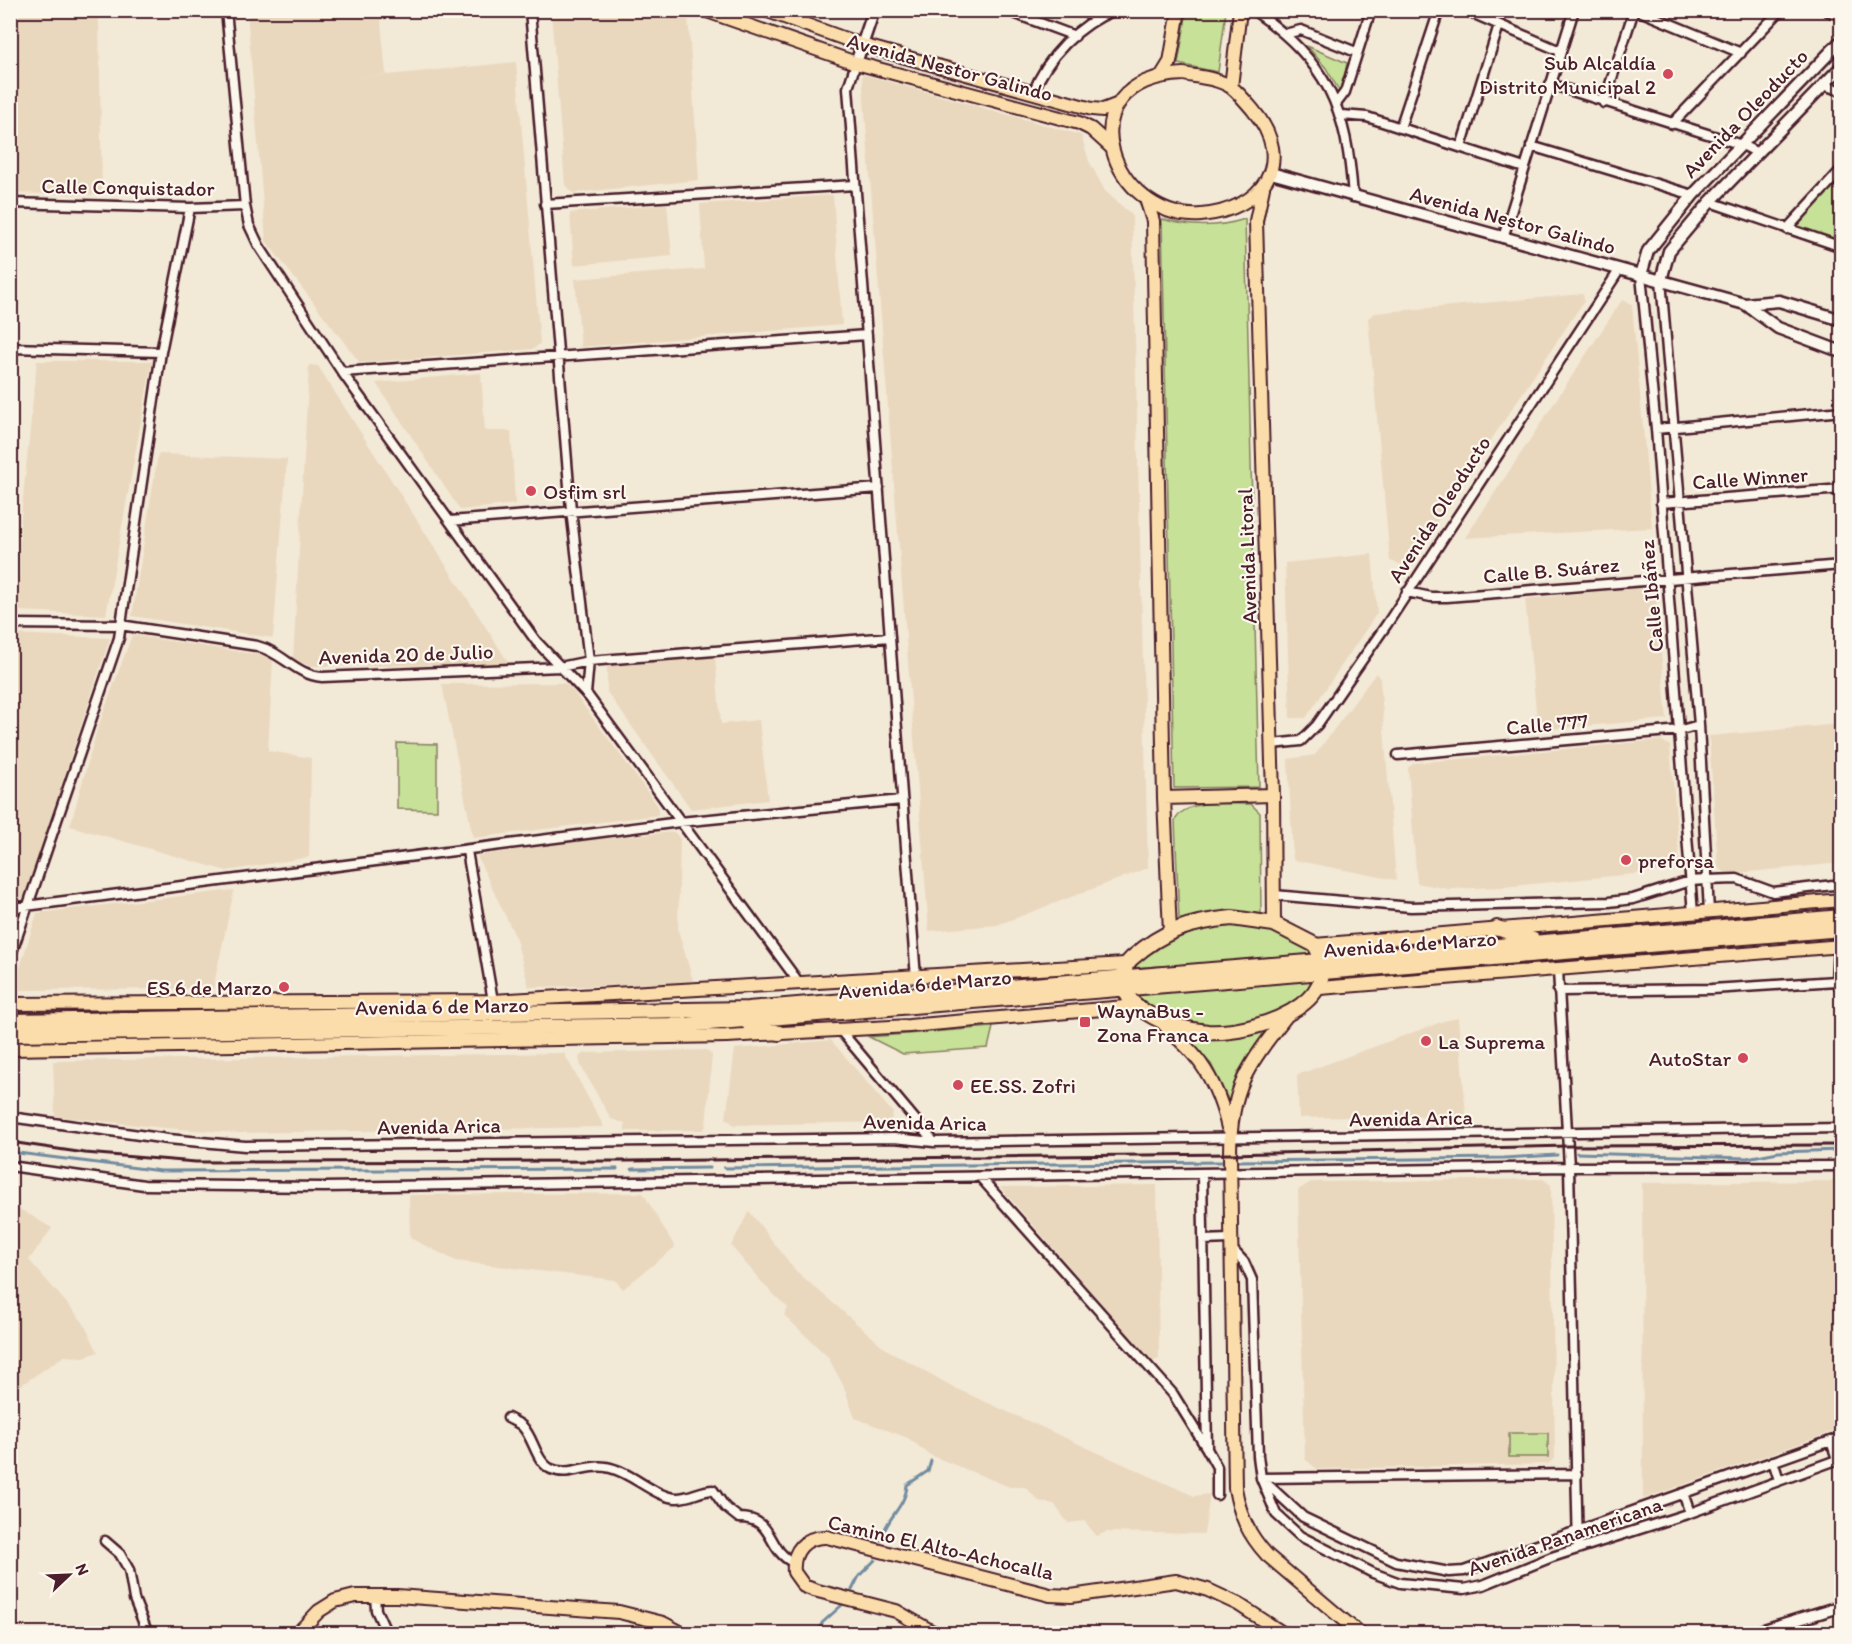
<svg xmlns="http://www.w3.org/2000/svg" width="1852" height="1644" font-family="Itim,sans-serif">
	<rect width="100%" height="100%" fill="#f3e9d7"/>
	<filter id="ink" filterUnits="userSpaceOnUse"><feTurbulence type="fractalNoise" baseFrequency=".0167" numOctaves="2"/><feDisplacementMap in="SourceGraphic" scale="12" xChannelSelector="R" yChannelSelector="G"/><feConvolveMatrix kernelMatrix="1 2 1 2 8 2 1 2 1" color-interpolation-filters="sRGB"/></filter>
	<g filter="url(#ink)">
		<path fill="#e9d8be" d="M 675,10 L 688,15 L 699,180 L 573,193 L 565,185 L 551,11 Z
			M 11,11 L 96,11 L 99,22 L 102,195 L 11,193 L 11,12 L 38,15 Z
			M 247,11 L 380,11 L 386,75 L 348,79 L 516,62 L 540,343 L 534,349 L 360,363 L 266,241 Z
			M 862,74 L 1081,135 L 1089,161 L 1105,191 L 1132,215 L 1148,868 L 997,925 L 929,931 Z
			M 833,195 L 842,325 L 581,347 L 575,279 L 704,269 L 700,204 Z
			M 667,204 L 672,256 L 574,265 L 570,213 Z
			M 1583,294 L 1584,301 L 1407,566 L 1390,561 L 1368,318 L 1375,313 Z
			M 1622,300 L 1632,305 L 1652,528 L 1465,538 Z
			M 37,361 L 152,361 L 106,615 L 19,611 L 20,527 Z
			M 309,365 L 318,366 L 510,665 L 313,666 L 293,661 Z
			M 481,373 L 485,431 L 511,431 L 515,504 L 460,510 L 376,383 Z
			M 158,454 L 287,459 L 273,638 L 132,616 Z
			M 1372,554 L 1377,613 L 1306,718 L 1290,718 L 1285,563 Z
			M 1655,586 L 1667,719 L 1538,730 L 1525,599 Z
			M 11,634 L 110,638 L 24,898 L 11,900 Z
			M 132,635 L 273,657 L 268,751 L 311,758 L 309,857 L 227,871 L 70,826 L 97,730 Z
			M 715,657 L 721,724 L 759,720 L 768,800 L 691,809 L 607,692 L 607,664 Z
			M 1376,673 L 1380,679 L 1396,880 L 1293,860 L 1288,759 L 1315,755 Z
			M 563,683 L 570,687 L 658,806 L 658,815 L 473,838 L 442,684 Z
			M 1841,724 L 1841,863 L 1728,874 L 1718,868 L 1709,736 Z
			M 1661,740 L 1670,746 L 1680,865 L 1674,870 L 1503,887 L 1448,889 L 1417,883 L 1408,768 L 1414,763 Z
			M 674,832 L 680,839 L 678,930 L 694,984 L 529,987 L 515,936 L 477,856 L 572,841 Z
			M 234,890 L 213,989 L 13,990 L 37,913 Z
			M 1458,1018 L 1466,1115 L 1299,1118 L 1297,1075 L 1444,1021 Z
			M 831,1040 L 893,1113 L 890,1122 L 734,1125 L 726,1118 L 735,1049 Z
			M 706,1050 L 712,1055 L 706,1126 L 703,1130 L 625,1131 L 625,1123 L 611,1119 L 581,1066 L 579,1057 L 584,1053 Z
			M 564,1053 L 604,1127 L 239,1133 L 164,1128 L 55,1116 L 53,1061 Z
			M 1543,1179 L 1551,1185 L 1555,1458 L 1548,1464 L 1317,1469 L 1305,1459 L 1298,1190 L 1311,1182 Z
			M 1841,1181 L 1841,1429 L 1643,1499 L 1642,1183 Z
			M 1157,1185 L 1159,1359 L 1152,1362 L 1000,1187 Z
			M 643,1193 L 675,1247 L 623,1289 L 615,1280 L 456,1261 L 410,1238 L 409,1195 Z
			M 11,1204 L 52,1228 L 29,1260 L 83,1322 L 98,1352 L 84,1357 L 64,1356 L 11,1392 Z
			M 749,1211 L 796,1271 L 886,1349 L 957,1389 L 1194,1496 L 1210,1494 L 1204,1534 L 1106,1532 L 1097,1536 L 1084,1521 L 1068,1523 L 1054,1504 L 1039,1501 L 1025,1487 L 1010,1487 L 930,1455 L 908,1438 L 855,1418 L 843,1385 L 828,1357 L 784,1315 L 788,1308 L 766,1287 L 731,1246 Z"/>
		<path fill="#c7e198" stroke="#888062" stroke-width="1.5" d="M 1187,11 L 1226,11 L 1218,72 L 1178,64 Z
			M 1307,46 L 1347,63 L 1341,94 L 1326,68 Z
			M 1841,175 L 1841,245 L 1795,228 L 1795,225 Z
			M 1162,219 C 1189,227 1217,228 1245,219 L 1259,787 L 1174,788 Z
			M 397,743 L 437,744 L 437,810 L 397,809 Z
			M 1251,804 L 1260,813 L 1261,915 L 1208,913 L 1179,920 L 1175,820 C 1189,797 1226,805 1251,804 Z
			M 1237,923 C 1263,927 1299,932 1315,956 L 1131,968 C 1161,938 1195,927 1237,923 Z
			M 1316,977 C 1312,983 1308,990 1302,996 C 1297,1001 1289,1004 1283,1008 C 1237,1034 1171,1032 1133,994 Z
			M 993,1027 L 988,1048 L 903,1054 L 869,1037 Z
			M 1270,1029 L 1238,1072 L 1229,1101 L 1211,1064 L 1182,1034 C 1212,1040 1240,1040 1270,1029 Z
			M 1509,1433 L 1548,1433 L 1548,1457 L 1509,1457 Z"/>
		<g fill="none" stroke-linecap="round" stroke-linejoin="round">
			<path stroke="#728ca0" stroke-width="3" d="M 10,1152 L 161,1171 L 617,1169
				M 1577,1153 L 1747,1158 L 1778,1152 L 1842,1150
				M 1237,1161 L 1504,1158 L 1557,1155
				M 724,1168 L 1221,1162
				M 632,1169 L 710,1168
				M 881,1540 C 885,1519 906,1507 907,1485 L 928,1471 L 931,1461
				M 852,1590 L 859,1576 L 875,1560
				M 818,1634 L 822,1623 L 842,1605"/>
			<g stroke="#4a1f2b" stroke-width="13">
				<path id="minor" d="M 226,10 L 245,206 L 249,225 L 259,246 L 342,372 L 536,641 L 589,697 L 800,984
					M 530,10 L 571,510 L 589,661 L 586,694
					M 1005,10 L 1075,36
					M 1253,10 C 1328,62 1347,108 1353,197
					M 1465,10 L 1560,51
					M 1637,10 L 1741,53
					M 1285,34 L 1301,30 L 1356,52
					M 856,63 L 848,88 L 916,978
					M 1550,84 L 1742,145 L 1758,153
					M 1823,85 L 1842,91
					M 1033,93 C 1047,57 1078,25 1115,10
					M 1604,103 L 1634,10
					M 1336,104 L 1345,92 L 1371,10
					M 1341,115 L 1367,117 L 1524,168
					M 1672,124 L 1781,10
					M 1400,128 L 1439,10
					M 1531,146 L 1693,195
					M 1461,147 L 1499,25
					M 1710,202 L 1842,247
					M 10,203 L 190,208 L 245,206
					M 545,204 L 855,185
					M 1787,229 L 1842,169
					M 1503,238 L 1574,10
					M 1641,275 L 1656,429 L 1693,914
					M 1661,280 L 1699,725 L 1709,912
					M 10,348 L 161,352
					M 342,372 L 867,335
					M 1656,429 L 1842,411
					M 1661,503 L 1842,489
					M 450,521 L 879,488
					M 1407,592 L 1431,597 L 1447,597 L 1842,565
					M 10,624 L 120,625 L 257,646 C 282,652 296,675 322,677 L 560,667 L 589,661 L 890,637
					M 1272,744 L 1301,741 L 1317,725 L 1387,624 L 1620,269
					M 1398,755 L 1681,730 L 1699,725
					M 467,851 L 493,1001
					M 1274,895 L 1411,907 L 1609,902 L 1633,899 L 1690,881 L 1706,880 L 1737,879 L 1773,892 L 1842,884
					M 10,908 L 680,822 L 902,800
					M 1838,947 L 1836,981 L 1842,991
					M 10,958 L 119,638 L 161,352 L 190,208
					M 1558,970 L 1569,1167 L 1578,1549
					M 1558,991 L 1712,989 L 1836,981
					M 840,1030 L 934,1142
					M 10,1117 L 168,1139 L 245,1146 L 894,1138 L 934,1142 L 1842,1128
					M 10,1166 L 144,1185 L 324,1187 L 1569,1167 L 1842,1166
					M 1202,1174 L 1207,1449 L 1217,1467 L 1217,1495
					M 980,1177 L 1173,1394 L 1207,1449
					M 1203,1240 L 1230,1239
					M 1231,1248 L 1244,1262 L 1252,1280 L 1258,1456 L 1261,1478 L 1276,1514 L 1300,1536 L 1373,1573 L 1400,1583 L 1464,1589 L 1483,1585 L 1552,1557 L 1690,1513 L 1842,1458
					M 508,1418 C 513,1421 520,1423 523,1427 C 534,1439 536,1462 551,1469 C 569,1477 588,1463 606,1467 C 631,1471 655,1498 677,1498 C 690,1498 701,1490 713,1490 L 725,1507 L 739,1518 C 776,1518 765,1549 794,1563
					M 1831,1441 L 1837,1459
					M 1773,1461 L 1779,1480
					M 1261,1478 L 1577,1474
					M 1265,1482 L 1303,1517 L 1396,1562 L 1449,1572 L 1464,1571 L 1842,1437
					M 1683,1493 L 1690,1513
					M 105,1541 L 120,1554 L 129,1570 L 134,1599 L 148,1634
					M 375,1596 L 376,1610 L 387,1634
					M 1831,1634 L 1842,1631"/>
			</g>
			<g stroke="#4a1f2b" stroke-width="15">
				<path id="tertiary" d="M 1828,10 L 1842,15
					M 856,63 L 874,10
					M 1271,173 L 1745,304 L 1779,301 L 1842,320
					M 1641,275 L 1648,251 L 1693,195 L 1842,40
					M 1661,280 L 1669,251 L 1710,202 L 1842,66
					M 1745,304 L 1778,328 L 1842,352"/>
			</g>
			<g stroke="#4a1f2b" stroke-width="15">
				<path id="secondary" d="M 1751,1634 L 1842,1606"/>
			</g>
			<g stroke="#4a1f2b" stroke-width="16">
				<path id="primary" d="M 704,10 L 856,63 L 1079,123 L 1091,129 L 1112,148
					M 765,10 L 862,45 L 1092,109 L 1103,110 L 1116,105
					M 1183,74 C 1199,77 1217,78 1231,87 C 1239,93 1247,103 1253,110 C 1297,162 1262,210 1201,215 C 1112,221 1060,80 1183,74 Z
					M 1162,75 L 1170,62 L 1179,10
					M 1231,87 L 1240,10
					M 1263,188 L 1256,221 L 1273,795 L 1274,924
					M 1146,199 L 1153,221 L 1164,798 L 1170,932
					M 1164,798 L 1273,795
					M 1315,945 L 1842,900
					M 1320,988 L 1842,946
					M 10,1004 L 493,1001 L 1125,964
					M 1288,1014 C 1249,1064 1230,1087 1230,1154 L 1235,1488 C 1240,1516 1248,1534 1267,1555 L 1360,1634
					M 1161,1021 C 1171,1033 1184,1043 1194,1055 C 1212,1076 1222,1102 1228,1128
					M 10,1049 L 727,1036 L 909,1026 L 1136,1006
					M 297,1634 L 319,1611 L 335,1601 L 355,1596 L 397,1596 L 619,1612 L 663,1623 L 684,1634
					M 936,1634 L 896,1611 L 814,1590 L 804,1586 L 794,1572 C 792,1551 805,1536 827,1537 L 1050,1595 L 1071,1596 L 1176,1581 L 1208,1590 L 1238,1604 L 1284,1634"/>
			</g>
			<g stroke="#4a1f2b" stroke-width="18">
				<path id="trunk" d="M 1232,918 L 1274,924 L 1315,945 C 1350,1004 1252,1035 1208,1032 C 1186,1030 1166,1025 1147,1013 C 1136,1006 1127,1000 1125,987 C 1122,975 1123,966 1132,958 C 1164,930 1190,922 1232,918 Z
					M 1497,928 L 1533,940
					M 10,1021 L 748,1009 L 1842,917
					M 749,1024 L 779,1033
					M 10,1034 L 684,1025 L 1842,929"/>
			</g>
			<use href="#minor" stroke="#fbf7ec" stroke-width="8"/>
			<use href="#tertiary" stroke="#fbf7ec" stroke-width="10"/>
			<use href="#secondary" stroke="#fbf7ec" stroke-width="10"/>
			<use href="#primary" stroke="#fbddab" stroke-width="12"/>
			<use href="#trunk" stroke="#fbddab" stroke-width="14"/>
			<path stroke="#4a1f2b" stroke-width="3" d="M 10,1142 L 85,1153 L 196,1162 L 626,1161 L 1230,1154 L 1568,1146 L 1842,1145"/>
		</g>
	</g>
	<g fill="#d1495b" stroke="#fbf7ec" stroke-width="2">
		<circle cx="1668" cy="74" r="6"/>
		<circle cx="531" cy="491" r="6"/>
		<circle cx="1626" cy="860" r="6"/>
		<circle cx="284" cy="987" r="6"/>
		<rect x="1079" y="1016" width="12" height="12" rx="3"/>
		<circle cx="1426" cy="1041" r="6"/>
		<circle cx="1743" cy="1058" r="6"/>
		<circle cx="958" cy="1085" r="6"/>
	</g>
	<g text-anchor="middle" dominant-baseline="central" stroke-width="4.5" stroke-linejoin="round" paint-order="stroke">
		<g font-size="21" fill="#4a1f2b" stroke="#fbf7ec" text-anchor="start">
			<text x="1656" y="62" text-anchor="end">Sub Alcaldía<tspan x="1656" dy="24">Distrito Municipal 2</tspan></text>
			<text x="543" y="491">Osfim srl</text>
			<text x="1638" y="860">preforsa</text>
			<text x="272" y="987" text-anchor="end">ES 6 de Marzo</text>
			<text x="1097" y="1010">WaynaBus -<tspan x="1097" dy="24">Zona Franca</tspan></text>
			<text x="1438" y="1041">La Suprema</text>
			<text x="1731" y="1058" text-anchor="end">AutoStar</text>
			<text x="970" y="1085">EE.SS. Zofri</text>
		</g>
		<g font-size="21" fill="#4a1f2b" stroke="#fbf7ec">
			<text transform="translate(950 67) rotate(15)">Avenida Nestor Galindo</text>
			<text transform="translate(1745 113) rotate(-46)">Avenida Oleoducto</text>
			<text transform="translate(128 187) rotate(1)">Calle Conquistador</text>
			<text transform="translate(1513 220) rotate(15)">Avenida Nestor Galindo</text>
			<text transform="translate(1750 478) rotate(-4)">Calle Winner</text>
			<text transform="translate(1439 509) rotate(-57)">Avenida Oleoducto</text>
			<text transform="translate(1247 556) rotate(-92)">Avenida Litoral</text>
			<text transform="translate(1551 570) rotate(-5)">Calle B. Suárez</text>
			<text transform="translate(1651 596) rotate(-95)">Calle Ibáñez</text>
			<text transform="translate(406 654) rotate(-2)">Avenida 20 de Julio</text>
			<text transform="translate(1547 724) rotate(-5)">Calle 777</text>
			<text transform="translate(1410 944) rotate(-4)">Avenida 6 de Marzo</text>
			<text transform="translate(925 984) rotate(-5)">Avenida 6 de Marzo</text>
			<text transform="translate(442 1006) rotate(-1)">Avenida 6 de Marzo</text>
			<text transform="translate(1411 1118) rotate(-1)">Avenida Arica</text>
			<text transform="translate(925 1122) rotate(1)">Avenida Arica</text>
			<text transform="translate(439 1126) rotate(-1)">Avenida Arica</text>
			<text transform="translate(1565 1536) rotate(-19)">Avenida Panamericana</text>
			<text transform="translate(941 1547) rotate(13)">Camino El Alto-Achocalla</text>
		</g>
	</g>
	<rect width="1852" height="1644" fill="none" stroke="#fbf7ec" stroke-width="36"/>
	<rect x="18" y="18" width="1816" height="1608" fill="none" stroke="#4a1f2b" stroke-width="2" filter="url(#ink)"/>
	<g transform="translate(69 1575) rotate(67)" stroke="#fbf7ec" stroke-width="4.5" paint-order="stroke">
	<path d="M0-4.5L10 22L0 15L-10 22Z" fill="#4a1f2b"/>
	<text y="-9" font-size="16" font-weight="bold" text-anchor="middle" fill="#4a1f2b">N</text>
	</g>
</svg>
